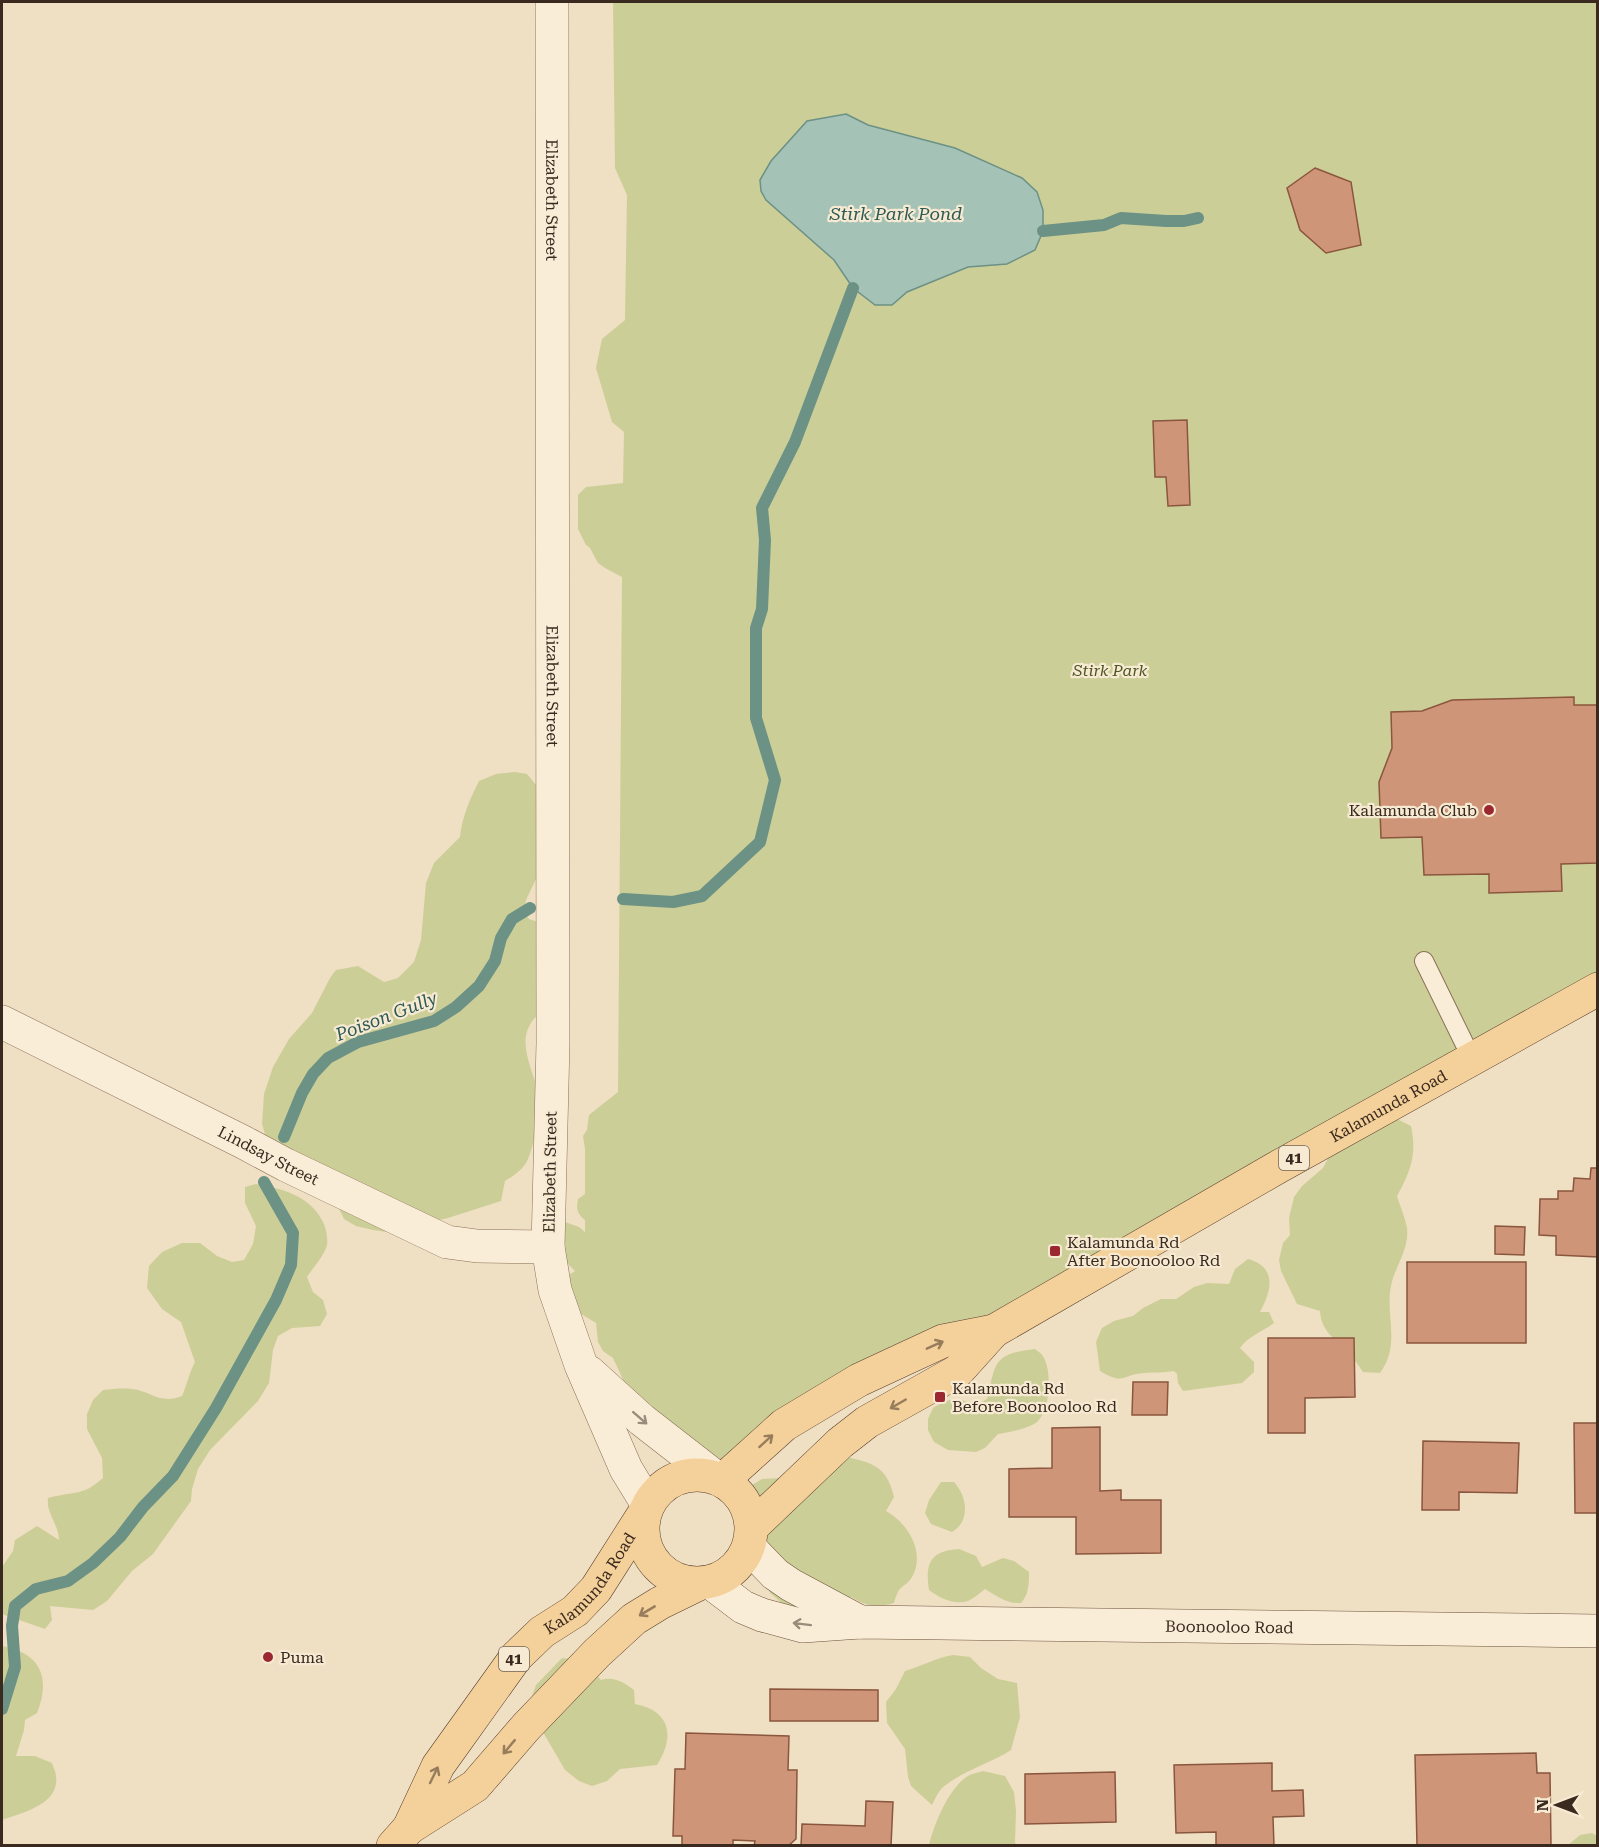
<svg xmlns="http://www.w3.org/2000/svg" width="1599" height="1847" font-family="'Roboto Serif',serif">
	<rect width="100%" height="100%" fill="#efdfc3"/>
	<path fill="#ccce97" d="M 613,2 L 1597,2 L 1597,989 L 943,1341 L 723,1480 L 642,1420 L 613,1358 L 603,1351 L 598,1342 L 596,1323 L 578,1312 L 566,1277 L 575,1271 L 567,1263 L 550,1234 L 565,1222 L 579,1227 L 585,1232 L 585,1220 C 577,1214 576,1209 578,1199 L 585,1194 L 585,1149 L 583,1136 L 587,1130 L 589,1115 L 618,1092 L 622,577 L 605,568 L 598,563 L 590,548 L 586,545 L 578,529 L 578,495 L 586,487 L 623,483 L 624,432 L 612,422 L 596,368 L 602,339 L 625,320 L 627,195 L 615,168 Z
		M 515,772 L 527,774 L 536,785 L 538,800 L 537,877 L 526,900 L 524,912 L 529,919 L 543,924 L 540,1013 C 512,1036 532,1066 539,1095 C 542,1107 533,1152 526,1163 C 521,1171 513,1176 505,1181 L 501,1201 L 448,1218 L 387,1232 L 373,1230 L 356,1226 L 344,1219 L 333,1196 L 269,1148 L 262,1124 L 264,1094 L 273,1067 L 289,1039 L 312,1013 L 330,978 L 336,970 L 358,966 L 384,982 L 398,978 L 414,962 L 421,940 L 426,883 L 434,863 L 460,837 C 462,817 470,799 479,781 L 496,774 Z
		M 1387,1114 L 1411,1126 C 1417,1154 1411,1171 1397,1196 C 1400,1206 1405,1217 1407,1228 C 1409,1246 1399,1261 1393,1278 C 1382,1311 1403,1342 1380,1373 L 1363,1372 C 1358,1365 1353,1357 1347,1351 C 1335,1339 1321,1331 1320,1311 L 1297,1304 L 1281,1271 L 1279,1260 L 1283,1243 L 1290,1235 L 1289,1218 L 1294,1197 L 1302,1186 L 1323,1168 L 1335,1145 Z
		M 256,1184 C 282,1189 310,1195 323,1222 C 326,1228 328,1238 327,1245 C 324,1256 313,1268 307,1277 L 313,1292 L 323,1300 L 327,1314 L 320,1326 L 292,1328 L 278,1336 L 273,1350 L 269,1383 L 258,1401 L 210,1450 L 198,1469 L 192,1489 L 191,1501 L 153,1554 L 132,1571 L 107,1601 L 93,1610 L 50,1606 L 52,1620 L 45,1629 L 2,1614 L 2,1567 L 13,1551 L 15,1540 L 37,1526 L 59,1540 C 59,1525 46,1513 48,1498 C 73,1491 82,1497 103,1478 L 102,1458 L 87,1429 L 87,1414 L 93,1400 L 103,1390 C 112,1389 122,1388 132,1389 C 151,1391 160,1405 182,1396 C 187,1385 189,1373 195,1362 L 181,1322 L 162,1309 L 147,1288 L 149,1266 L 162,1252 L 182,1243 L 200,1243 L 217,1256 L 232,1262 L 244,1260 L 253,1244 L 256,1226 L 245,1203 L 245,1187 Z
		M 1248,1259 C 1277,1267 1272,1290 1260,1312 L 1269,1312 L 1274,1323 C 1263,1331 1247,1337 1240,1348 L 1254,1362 L 1254,1372 L 1242,1383 L 1183,1391 L 1178,1383 L 1177,1374 L 1174,1371 C 1163,1373 1155,1372 1145,1373 C 1122,1374 1124,1386 1100,1371 L 1096,1342 L 1102,1328 L 1114,1321 L 1133,1316 L 1143,1308 L 1161,1299 L 1176,1299 L 1194,1287 L 1207,1283 L 1229,1284 L 1235,1269 Z
		M 1035,1349 C 1037,1351 1040,1352 1042,1355 C 1053,1368 1051,1415 1034,1424 C 1023,1430 1009,1432 998,1434 L 985,1448 L 976,1452 L 948,1450 L 934,1442 L 928,1430 L 928,1419 L 933,1408 C 938,1405 944,1401 950,1400 C 966,1397 971,1409 987,1399 C 996,1362 993,1354 1035,1349 Z
		M 836,1454 C 867,1463 886,1461 894,1497 L 886,1511 C 908,1523 926,1553 912,1577 C 909,1583 903,1585 899,1590 C 897,1593 895,1599 894,1603 C 876,1608 866,1606 851,1597 L 790,1610 L 770,1593 L 744,1516 L 742,1505 L 752,1485 L 762,1479 L 783,1478 Z
		M 941,1482 L 954,1482 C 967,1496 971,1521 952,1532 L 931,1524 L 925,1513 L 929,1500 Z
		M 959,1549 L 976,1556 L 982,1567 L 1003,1558 L 1014,1561 L 1029,1572 C 1029,1583 1029,1594 1021,1603 C 1007,1604 997,1596 985,1589 C 980,1593 973,1599 968,1601 C 954,1605 939,1598 929,1590 C 925,1563 930,1551 959,1549 Z
		M 2,1646 C 41,1653 51,1678 37,1713 L 25,1720 L 24,1730 L 16,1756 L 35,1756 L 52,1763 C 53,1767 56,1772 56,1776 C 60,1805 21,1813 2,1820 Z
		M 953,1655 L 970,1657 L 981,1668 L 998,1679 L 1017,1683 L 1020,1717 L 1011,1750 C 989,1764 962,1771 942,1788 C 938,1792 935,1799 932,1805 L 911,1786 L 908,1777 L 905,1749 L 887,1723 L 886,1702 L 896,1689 L 905,1671 C 922,1666 936,1658 953,1655 Z
		M 562,1658 L 582,1660 L 601,1680 C 613,1676 624,1682 634,1690 L 635,1704 C 671,1711 675,1737 657,1765 L 620,1769 L 607,1781 L 592,1786 L 579,1781 L 565,1770 L 537,1722 L 532,1696 L 536,1685 Z
		M 983,1771 L 1005,1776 L 1014,1792 L 1016,1811 L 1015,1843 L 1018,1845 L 929,1845 C 934,1825 947,1792 965,1778 C 969,1774 977,1773 983,1771 Z
		M 1592,1833 L 1597,1836 L 1597,1845 L 1568,1845 L 1580,1835 Z"/>
	<path fill="#a5c2b7" stroke="#6c9185" stroke-width="1.5" d="M 846,114 L 868,125 L 955,148 L 1022,178 L 1037,192 L 1043,210 L 1043,231 L 1035,250 L 1007,264 L 968,267 L 907,292 L 892,305 L 875,305 L 853,288 L 834,260 L 766,200 L 761,191 L 760,180 L 771,161 L 807,121 Z"/>
	<g fill="none" stroke-linecap="round" stroke-linejoin="round">
		<path stroke="#6c9185" stroke-width="12" d="M 1043,231 L 1104,225 L 1121,218 L 1166,221 L 1184,221 L 1198,218
			M 623,899 L 673,902 L 702,896 L 760,842 L 775,780 L 756,718 L 756,628 L 762,609 L 765,540 L 762,508 L 795,442 L 853,288
			M 284,1137 L 302,1093 L 313,1074 L 328,1058 L 358,1042 L 434,1021 L 456,1007 L 479,986 L 495,961 L 501,938 L 512,919 L 530,908
			M 2,1709 L 15,1667 L 12,1626 L 15,1606 L 36,1589 L 68,1581 L 93,1563 L 120,1537 L 143,1507 L 173,1476 L 216,1408 L 276,1300 L 291,1265 L 293,1233 L 264,1182"/>
	</g>
	<path fill="#cf9578" stroke="#8a563e" stroke-width="1.5" d="M 1315,168 L 1351,182 L 1361,245 L 1326,253 L 1300,230 L 1287,188 Z
		M 1187,420 L 1190,505 L 1168,506 L 1166,477 L 1155,477 L 1153,421 Z
		M 1574,697 L 1574,705 L 1598,705 L 1598,863 L 1561,864 L 1562,891 L 1489,893 L 1489,874 L 1424,875 L 1422,837 L 1381,838 L 1379,782 L 1392,748 L 1391,712 L 1422,711 L 1452,700 Z
		M 1591,1168 L 1598,1168 L 1598,1257 L 1556,1255 L 1556,1236 L 1539,1235 L 1540,1199 L 1558,1199 L 1558,1191 L 1573,1191 L 1574,1178 L 1590,1179 Z
		M 1495,1226 L 1525,1227 L 1524,1255 L 1495,1254 Z
		M 1407,1262 L 1526,1262 L 1526,1343 L 1407,1343 Z
		M 1268,1338 L 1354,1338 L 1355,1397 L 1305,1398 L 1305,1433 L 1268,1433 Z
		M 1133,1382 L 1168,1382 L 1167,1415 L 1132,1415 Z
		M 1574,1423 L 1598,1423 L 1598,1513 L 1575,1513 Z
		M 1100,1427 L 1100,1491 L 1121,1490 L 1121,1500 L 1161,1500 L 1161,1553 L 1076,1554 L 1076,1517 L 1009,1517 L 1009,1469 L 1052,1468 L 1052,1428 Z
		M 1423,1441 L 1519,1443 L 1517,1493 L 1459,1492 L 1459,1510 L 1422,1510 Z
		M 770,1689 L 878,1690 L 878,1721 L 770,1721 Z
		M 686,1733 L 789,1736 L 788,1770 L 797,1770 L 796,1839 L 788,1846 L 754,1846 L 755,1841 L 733,1840 L 733,1846 L 682,1846 L 682,1836 L 673,1836 L 675,1769 L 685,1769 Z
		M 1536,1753 L 1537,1773 L 1550,1773 L 1551,1845 L 1417,1846 L 1415,1755 Z
		M 1272,1763 L 1272,1791 L 1303,1790 L 1304,1816 L 1273,1817 L 1274,1846 L 1216,1846 L 1216,1832 L 1176,1833 L 1174,1765 Z
		M 1115,1772 L 1116,1822 L 1025,1824 L 1025,1774 Z
		M 866,1801 L 893,1802 L 891,1846 L 801,1846 L 802,1824 L 865,1826 Z"/>
	<g fill="none" stroke-linecap="round" stroke-linejoin="round">
		<g stroke="#8a7059" stroke-width="20">
			<path id="lane" d="M 1424,961 L 1472,1059"/>
		</g>
		<g stroke="#8a7059" stroke-width="34">
			<g id="street">
				<path id="s1" d="M 552,2 L 553,1043 L 548,1247 L 555,1290 L 581,1365 L 626,1469 L 648,1505"/>
				<path id="s2" d="M 2,1022 L 243,1142 L 286,1165 L 447,1242 L 477,1246 L 548,1247"/>
				<path d="M 589,1372 L 642,1420 L 714,1476"/>
			</g>
		</g>
		<g stroke="#6c513c" stroke-width="34">
			<g id="secondary">
				<path d="M 749,1547 L 775,1574 L 791,1585 L 860,1622"/>
				<path id="s3" d="M 710,1582 L 743,1607 L 762,1615 L 803,1626 L 860,1622 L 1598,1631"/>
			</g>
		</g>
		<g stroke="#583e2e" stroke-width="34">
			<g id="primary">
				<circle cx="697" cy="1529" r="54"/>
				<path d="M 723,1480 L 784,1425 L 859,1380 L 943,1341 L 994,1331"/>
				<path id="s4" d="M 752,1527 L 840,1443 L 867,1422 L 958,1371 L 994,1331 L 1278,1167 L 1598,989"/>
				<path d="M 409,1828 L 475,1786 L 526,1727 L 597,1653 L 634,1619 L 660,1603 L 699,1584"/>
				<path id="s5" d="M 393,1846 L 409,1828 L 438,1766 L 516,1657 L 542,1632 L 575,1611 L 596,1589 L 645,1512"/>
			</g>
		</g>
		<use href="#lane" stroke="#faedd7" stroke-width="18"/>
		<use href="#street" stroke="#faedd7" stroke-width="33"/>
		<use href="#secondary" stroke="#faedd7" stroke-width="33"/>
		<use href="#primary" stroke="#f4d19a" stroke-width="33"/>
	</g>
	<defs><path id="oneway-shaft" d="M-6 0H5M1.5-3L5.5 0L1.5 3" fill="none" stroke-width="1.6" stroke-linecap="round" stroke-linejoin="round" transform="scale(1.5)"/></defs>
	<g stroke="#977d5c">
		<use href="#oneway-shaft" transform="translate(935 1345) rotate(-24)"/>
		<use href="#oneway-shaft" transform="translate(898 1404) rotate(150)"/>
		<use href="#oneway-shaft" transform="translate(766 1441) rotate(-42)"/>
		<use href="#oneway-shaft" transform="translate(647 1611) rotate(149)"/>
		<use href="#oneway-shaft" transform="translate(509 1747) rotate(130)"/>
		<use href="#oneway-shaft" transform="translate(434 1775) rotate(-64)"/>
	</g>
	<g stroke="#9a8b7a">
		<use href="#oneway-shaft" transform="translate(640 1418) rotate(41)"/>
		<use href="#oneway-shaft" transform="translate(802 1624) rotate(-173)"/>
	</g>
	<g fill="#9b2731" stroke="#f7ead3" stroke-width="2">
		<circle cx="1489" cy="810" r="6"/>
		<rect x="1049" y="1245" width="12" height="12" rx="3"/>
		<rect x="934" y="1391" width="12" height="12" rx="3"/>
		<circle cx="268" cy="1657" r="6"/>
	</g>
	<g text-anchor="middle" dominant-baseline="central" stroke-width="4.5" stroke-linejoin="round" paint-order="stroke">
		<g fill="#f7ead3" stroke="#736354" stroke-width="1.5">
			<rect x="1279" y="1146" width="30" height="24" rx="4.5"/>
			<rect x="499" y="1647" width="30" height="24" rx="4.5"/>
		</g>
		<g font-size="15" font-weight="bold" fill="#3a291e">
			<text x="1294" y="1158">41</text>
			<text x="514" y="1659">41</text>
		</g>
		<g font-size="16" fill="#3a291e" stroke="#f7ead3">
			<text stroke="none"><textPath href="#s1" startOffset="198">Elizabeth Street</textPath></text>
			<text stroke="none"><textPath href="#s1" startOffset="684">Elizabeth Street</textPath></text>
			<text stroke="none"><textPath href="#s4" startOffset="768">Kalamunda Road</textPath></text>
			<text stroke="none"><textPath href="#s2" startOffset="298">Lindsay Street</textPath></text>
			<text transform="translate(550 1172) rotate(-89)">Elizabeth Street</text>
			<text stroke="none"><textPath href="#s5" startOffset="332">Kalamunda Road</textPath></text>
			<text stroke="none"><textPath href="#s3" startOffset="531">Boonooloo Road</textPath></text>
		</g>
		<g font-size="16" font-style="italic" fill="#4e5724" stroke="#f7ead3">
			<text x="1110" y="670">Stirk Park</text>
		</g>
		<g font-size="16" fill="#3a291e" stroke="#f7ead3" text-anchor="start">
			<text x="1477" y="810" text-anchor="end">Kalamunda Club</text>
			<text x="1067" y="1242">Kalamunda Rd<tspan x="1067" dy="18">After Boonooloo Rd</tspan></text>
			<text x="952" y="1388">Kalamunda Rd<tspan x="952" dy="18">Before Boonooloo Rd</tspan></text>
			<text x="280" y="1657">Puma</text>
		</g>
		<g font-size="18" font-style="italic" fill="#2d5a54" stroke="#f7ead3">
			<text x="896" y="213">Stirk Park Pond</text>
			<text transform="translate(386 1016) rotate(-21)">Poison Gully</text>
		</g>
	</g>
	<rect width="1599" height="1847" fill="none" stroke="#3a291e" stroke-width="6"/>
	<g transform="translate(1557 1805) rotate(270)" stroke="#f7ead3" stroke-width="4.5" paint-order="stroke">
	<path d="M0-4.5L10 22L0 15L-10 22Z" fill="#3a291e"/>
	<text y="-9" font-size="16" font-weight="bold" text-anchor="middle" fill="#3a291e">N</text>
	</g>
</svg>
